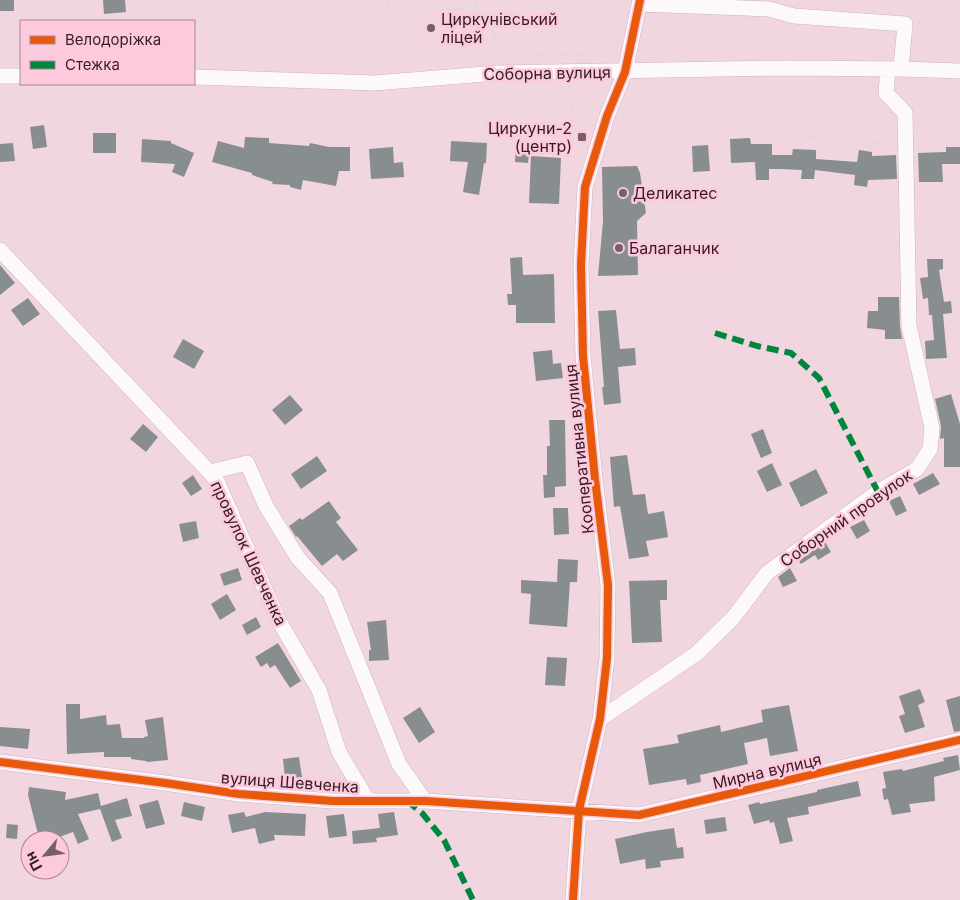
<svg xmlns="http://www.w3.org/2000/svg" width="960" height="900" font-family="Inter,sans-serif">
	<rect width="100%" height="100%" fill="#f1d6e0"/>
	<path fill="#888e8f" d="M 0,0 L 14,0 L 14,11 L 0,11 Z
		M 103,0 L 125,0 L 126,12 L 104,14 Z
		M 44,125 L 47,147 L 33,149 L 30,127 Z
		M 93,133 L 116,133 L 116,153 L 93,153 Z
		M 245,137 L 269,138 L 269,143 L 309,146 L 310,143 L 329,147 L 350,147 L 350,171 L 339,171 L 336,186 L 303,180 L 301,190 L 290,187 L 290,185 L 272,184 L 273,182 L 252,175 L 252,173 L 212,162 L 218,141 L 244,148 Z
		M 750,138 L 751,144 L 772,144 L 772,155 L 792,155 L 793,149 L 816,150 L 816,159 L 857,162 L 859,150 L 872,152 L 872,156 L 896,155 L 897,179 L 868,180 L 867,187 L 854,185 L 855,175 L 815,170 L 814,179 L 801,179 L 802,170 L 780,169 L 769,169 L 769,180 L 756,180 L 755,162 L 731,163 L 730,139 Z
		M 142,139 L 171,141 L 171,143 L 194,153 L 184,177 L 172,172 L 175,164 L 141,162 Z
		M 451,141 L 487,143 L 486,163 L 484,163 L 479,195 L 463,192 L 468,162 L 450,161 Z
		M 13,143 L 15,161 L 0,162 L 0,144 Z
		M 516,144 L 530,145 L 528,163 L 515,162 Z
		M 708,145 L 710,171 L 693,172 L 692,146 Z
		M 393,147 L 394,163 L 403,162 L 404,177 L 371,179 L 369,149 Z
		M 946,147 L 960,147 L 960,164 L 942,164 L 943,182 L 919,182 L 918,153 L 946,152 Z
		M 531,156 L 561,158 L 559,204 L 529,203 Z
		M 637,166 L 640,173 L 646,213 L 637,221 L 638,275 L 598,276 L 603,221 L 602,167 Z
		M 522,257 L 523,275 L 554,274 L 555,323 L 516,323 L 516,305 L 508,305 L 507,294 L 512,294 L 510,258 Z
		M 927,259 L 943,259 L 943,269 L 939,270 L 944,302 L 951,301 L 952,313 L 943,314 L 947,358 L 926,359 L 925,341 L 934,340 L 932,315 L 929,315 L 928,298 L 923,299 L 920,278 L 928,277 Z
		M 0,265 L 15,283 L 0,295 Z
		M 878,297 L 899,297 L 900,326 L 902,339 L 885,339 L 885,330 L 867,328 L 868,311 L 878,311 Z
		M 28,298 L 40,314 L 23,326 L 11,310 Z
		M 616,310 L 620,349 L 635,348 L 636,365 L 618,367 L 621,403 L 604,405 L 602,387 L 604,387 L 598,311 Z
		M 183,339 L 204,351 L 194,369 L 173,357 Z
		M 552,350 L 553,364 L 561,363 L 563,378 L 536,381 L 533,352 Z
		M 951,394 L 960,424 L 960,467 L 944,467 L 944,438 L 940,439 L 941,426 L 935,399 Z
		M 290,395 L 303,410 L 285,425 L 272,410 Z
		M 549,420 L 565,420 L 566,486 L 555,487 L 555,497 L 544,498 L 543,475 L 547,475 L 547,446 L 550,446 Z
		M 143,424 L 158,437 L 146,452 L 130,439 Z
		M 763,429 L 772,453 L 761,458 L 751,434 Z
		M 627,455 L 633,495 L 645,494 L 648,514 L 664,511 L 668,537 L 646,541 L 649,556 L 629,559 L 620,506 L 614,507 L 610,457 Z
		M 317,456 L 327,471 L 301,489 L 291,474 Z
		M 772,463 L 782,485 L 767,492 L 757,471 Z
		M 816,469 L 828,493 L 801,507 L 789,483 Z
		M 933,473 L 940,484 L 919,495 L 913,484 Z
		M 193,475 L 202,489 L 191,496 L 182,483 Z
		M 900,496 L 907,511 L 896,516 L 889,501 Z
		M 329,501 L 341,518 L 336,522 L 358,550 L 343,561 L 337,554 L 322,566 L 297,536 L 296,537 L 289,526 L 300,518 L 302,520 Z
		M 553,508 L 568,508 L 569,534 L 554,535 Z
		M 864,520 L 870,531 L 857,539 L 850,527 Z
		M 196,521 L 199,538 L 183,542 L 179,524 Z
		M 825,542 L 831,552 L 818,560 L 815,555 L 801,564 L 799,561 Z
		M 558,559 L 578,560 L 577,582 L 570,582 L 567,627 L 529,624 L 531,594 L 521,593 L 521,580 L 557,582 Z
		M 238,568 L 242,580 L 224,586 L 220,574 Z
		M 790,568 L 797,581 L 783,587 L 778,577 Z
		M 667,580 L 667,600 L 660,600 L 662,642 L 632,643 L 629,581 Z
		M 227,594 L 236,610 L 220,620 L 211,604 Z
		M 256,617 L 261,627 L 247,635 L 242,625 Z
		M 386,620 L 389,660 L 369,661 L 369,650 L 371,650 L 367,622 Z
		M 278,643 L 301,681 L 290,688 L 275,665 L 270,668 L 267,663 L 261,667 L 255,657 Z
		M 547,657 L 567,658 L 565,686 L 545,685 Z
		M 920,689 L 925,702 L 918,705 L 925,727 L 905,733 L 899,716 L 905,714 L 899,696 Z
		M 960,696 L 960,731 L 954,732 L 946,700 Z
		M 66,704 L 80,704 L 80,719 L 106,715 L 107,725 L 120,724 L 122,738 L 144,738 L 144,737 L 148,736 L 145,720 L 163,717 L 168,760 L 147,762 L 146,761 L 131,759 L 131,757 L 104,757 L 104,752 L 67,754 Z
		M 789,705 L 798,751 L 770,756 L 767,738 L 744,743 L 748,764 L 700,775 L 701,782 L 687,785 L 686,779 L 649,785 L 643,749 L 679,743 L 677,735 L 720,725 L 721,732 L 763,722 L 761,710 Z
		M 420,707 L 435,732 L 419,743 L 403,718 Z
		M 0,727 L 30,729 L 28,749 L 0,746 Z
		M 958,755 L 960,770 L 934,777 L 935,801 L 909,804 L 911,812 L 892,815 L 888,799 L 884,800 L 882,789 L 886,788 L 883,772 L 902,769 L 903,771 L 944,761 L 943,758 Z
		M 299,757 L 302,777 L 285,779 L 283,759 Z
		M 858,781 L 861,796 L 808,807 L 809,814 L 787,818 L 793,841 L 780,844 L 774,822 L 770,823 L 769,820 L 754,824 L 748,805 L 759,802 L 760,804 L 789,798 L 817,792 L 817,790 Z
		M 29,787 L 66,792 L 65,800 L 98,793 L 101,806 L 127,798 L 132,816 L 115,820 L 122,838 L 112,842 L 100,809 L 78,814 L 89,839 L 78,844 L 73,832 L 57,838 L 56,834 L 39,838 L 28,795 Z
		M 158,800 L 165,824 L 146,829 L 139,805 Z
		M 184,802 L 205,807 L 202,821 L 181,816 Z
		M 244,812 L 246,817 L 265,812 L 306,814 L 305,836 L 274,835 L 275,840 L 259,844 L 255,828 L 232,833 L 228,815 Z
		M 394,812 L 398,835 L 376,838 L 377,842 L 353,844 L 352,831 L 380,828 L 378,814 Z
		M 344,814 L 347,836 L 329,838 L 326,816 Z
		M 725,817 L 727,831 L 706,834 L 704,820 Z
		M 7,824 L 18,825 L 17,839 L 6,838 Z
		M 674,828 L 677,848 L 683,847 L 684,858 L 660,861 L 661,867 L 646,869 L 645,859 L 620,864 L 615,839 L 647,832 Z"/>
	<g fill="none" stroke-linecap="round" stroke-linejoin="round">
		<g stroke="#ccb4bd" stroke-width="16">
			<path id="minor" d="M 639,4 L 769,9 L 794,16 L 905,24 L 901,69
				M 0,76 L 21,76
				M 194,77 L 375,83 L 497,73 L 785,68 L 901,69 L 960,71
				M 0,250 L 216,479 L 279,621 L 319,690 L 339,752 L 368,801
				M 210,472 L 247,463 L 266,506 L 298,558 L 330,593 L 399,764 L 425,801
				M 600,719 L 696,654 L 733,618 L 767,573 L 879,491 L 917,469 L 930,449 L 932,428 L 909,326 L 905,113 L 886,93 L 888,69
				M 0,762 L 165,783 L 239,794 L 333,801 L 425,801 L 639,815 L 960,740
				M 573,900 L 579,810 L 600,719 L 607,658 L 608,585 L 595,479 L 583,356 L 581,265 L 585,187 L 607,116 L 625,72 L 640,0"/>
		</g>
		<path stroke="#e0d8db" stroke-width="2.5" stroke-dasharray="2.5 2.5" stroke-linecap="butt" d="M 475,0 L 476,11 C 507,16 536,11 565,0
			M 603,0 L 627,2
			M 490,13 L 498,54 L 597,55 L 614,53 L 615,51
			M 917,21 L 960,21
			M 371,52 L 386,37 L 388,3 L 476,11
			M 550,54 L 562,29 L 594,0
			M 569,85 L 571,108 L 574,115
			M 500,87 L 518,115
			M 621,116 L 736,118 L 812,138 L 893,144
			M 919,122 C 924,118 932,116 937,112 C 946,104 945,93 954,84"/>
		<use href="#minor" stroke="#fdf9fa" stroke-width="15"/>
		<path stroke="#00873e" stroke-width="6" stroke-dasharray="12 6" stroke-linecap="butt" d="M 715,333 L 757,346 L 791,353 L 819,378 L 878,492
			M 407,801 L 422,813 L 444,840 L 473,900"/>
		<g stroke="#fdcadd" stroke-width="11">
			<path id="cycleway" d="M 0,762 L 165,783 L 239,794 L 333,801 L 425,801 L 639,815 L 960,740
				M 573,900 L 579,810 L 600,719 L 607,658 L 608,585 L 595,479 L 583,356 L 581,265 L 585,187 L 607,116 L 625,72 L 640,0"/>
		</g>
		<use href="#cycleway" stroke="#e8590c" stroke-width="8"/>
	</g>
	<g fill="#775e68" stroke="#fdcadd" stroke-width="2">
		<circle cx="431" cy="28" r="5"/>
		<rect x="577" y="132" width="10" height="10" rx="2.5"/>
		<circle cx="623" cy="193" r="5"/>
		<circle cx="619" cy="248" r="5"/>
	</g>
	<g text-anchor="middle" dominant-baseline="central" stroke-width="5" stroke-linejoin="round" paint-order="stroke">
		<g font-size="16" fill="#351d27" stroke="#fdcadd" text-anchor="start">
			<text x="441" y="19">Циркунівський<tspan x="441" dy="18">ліцей</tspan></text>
			<text x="572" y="128" text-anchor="end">Циркуни-2<tspan x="572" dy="18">(центр)</tspan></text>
			<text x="633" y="193">Деликатес</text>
			<text x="629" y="248">Балаганчик</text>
		</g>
		<g font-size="16" fill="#351d27" stroke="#fdcadd">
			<text transform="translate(547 73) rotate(-1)">Соборна вулиця</text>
			<text transform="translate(579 449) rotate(-96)">Кооперативна вулиця</text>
			<text transform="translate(846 518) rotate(-35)">Соборний провулок</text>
			<text transform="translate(249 553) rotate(65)">провулок Шевченка</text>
			<text transform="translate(767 771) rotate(-13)">Мирна вулиця</text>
			<text transform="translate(290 782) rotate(4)">вулиця Шевченка</text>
		</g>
	</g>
	<rect x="20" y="20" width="175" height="65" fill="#fdcadd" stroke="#ad8594"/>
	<rect x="30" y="36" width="25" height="8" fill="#e8590c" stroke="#ad8594"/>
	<text x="65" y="45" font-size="15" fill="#351d27">Велодоріжка</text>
	<rect x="30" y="61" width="25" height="8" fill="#00873e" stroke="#ad8594"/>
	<text x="65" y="70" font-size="15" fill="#351d27">Стежка</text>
	<g transform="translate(45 855) rotate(241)"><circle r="24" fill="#fdcadd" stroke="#ad8594"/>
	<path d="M0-4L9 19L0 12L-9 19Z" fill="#775e68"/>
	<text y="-8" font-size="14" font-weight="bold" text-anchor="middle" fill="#351d27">Пн</text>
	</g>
</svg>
